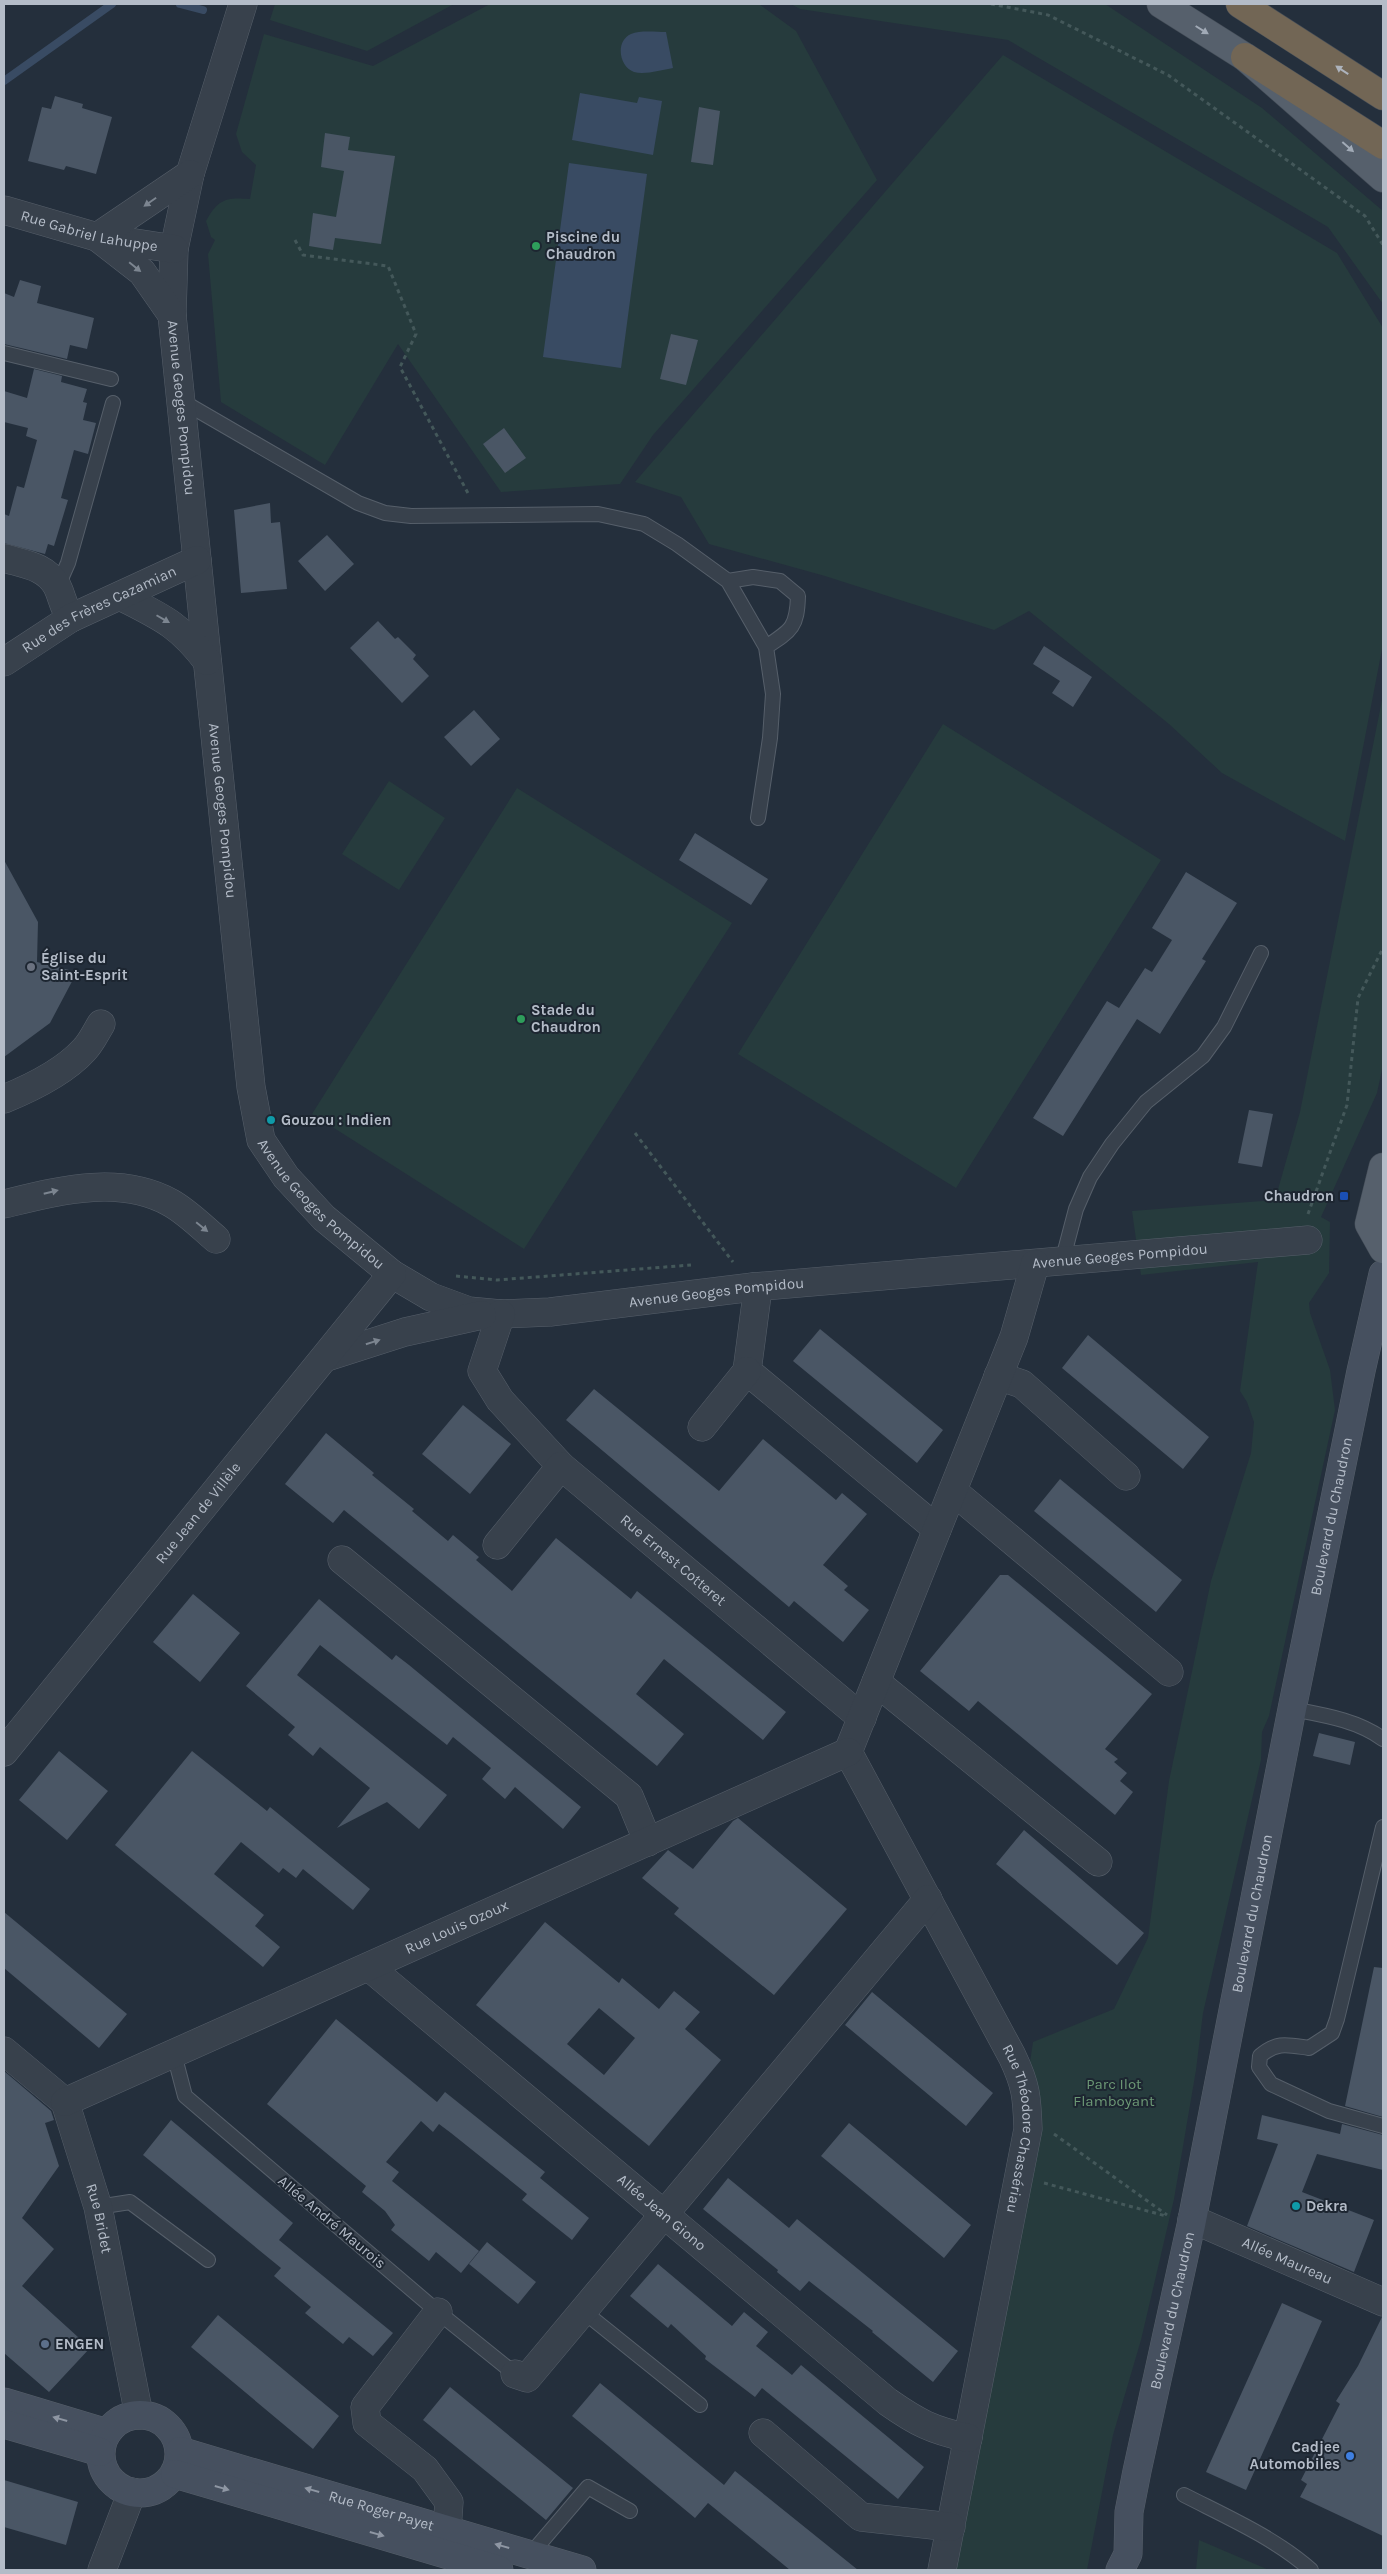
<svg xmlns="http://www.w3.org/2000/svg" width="1387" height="2574" font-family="Karla,sans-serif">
	<rect width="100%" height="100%" fill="#242f3c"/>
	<path fill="#263b3d" d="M 275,4 L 454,4 L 367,51 L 270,20 Z
		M 490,4 L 759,4 L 796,31 L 877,180 L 653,435 L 620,484 L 501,492 L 398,344 L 325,465 L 221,402 L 208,254 L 215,240 L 211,237 L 206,221 C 218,199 226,197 250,199 L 256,165 L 242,152 L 236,134 L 264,34 L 373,66 Z
		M 791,4 L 1105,4 L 1262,108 L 1383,211 L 1383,304 L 1328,227 L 1008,40 L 800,9 Z
		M 1003,55 L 1337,253 L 1383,328 L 1383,644 L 1345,841 L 1222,773 L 1169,724 L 1029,611 L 994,630 L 825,576 L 709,544 L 681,497 L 635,482 Z
		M 1383,695 L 1383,1065 L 1377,1093 L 1321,1217 L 1330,1222 L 1329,1273 L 1309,1303 L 1310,1313 L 1330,1370 L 1335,1410 L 1269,1716 L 1262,1732 L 1261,1760 L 1203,2013 L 1196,2070 L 1174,2199 L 1141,2340 L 1113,2435 L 1087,2570 L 955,2570 L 1033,2042 L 1114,2009 L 1148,1938 L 1169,1781 L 1211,1581 L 1251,1453 L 1254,1422 L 1247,1402 L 1240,1391 L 1258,1262 L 1141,1275 L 1132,1211 L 1275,1200 L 1300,1112 Z
		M 943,724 L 1161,860 L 956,1188 L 738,1054 Z
		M 389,781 L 445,818 L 399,890 L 342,854 Z
		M 517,788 L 732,923 L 524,1249 L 312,1114 Z
		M 1199,2540 L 1269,2570 L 1196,2570 Z"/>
	<path fill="#394b63" d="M 666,32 L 673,68 C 661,70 645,75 634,72 C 619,67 615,41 631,34 C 640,30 656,32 666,32 Z
		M 580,93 L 637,103 L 639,97 L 662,101 L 653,155 L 572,140 Z
		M 569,163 L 647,174 L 621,368 L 543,357 Z"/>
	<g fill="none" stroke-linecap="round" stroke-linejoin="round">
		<path stroke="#394b63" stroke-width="8" d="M 180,4 L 203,10
			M 4,81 L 112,4"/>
	</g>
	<path fill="#4a5665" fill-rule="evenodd" d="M 55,96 L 83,104 L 82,108 L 112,117 L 96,174 L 66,166 L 64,170 L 28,161 L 42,107 L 51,109 Z
		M 699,107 L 720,111 L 713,165 L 691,162 Z
		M 325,133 L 350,137 L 348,150 L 395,156 L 381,244 L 335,238 L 333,250 L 309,246 L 313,213 L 336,217 L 344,171 L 321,167 Z
		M 20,280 L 41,286 L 37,303 L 94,318 L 87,349 L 70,345 L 67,359 L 4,344 L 4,293 L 14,297 Z
		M 671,334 L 698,340 L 686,385 L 660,379 Z
		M 34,369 L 62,376 L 61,382 L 87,389 L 83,402 L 87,403 L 83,420 L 96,423 L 88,454 L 74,450 L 61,498 L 68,500 L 54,546 L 48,544 L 45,554 L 4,543 L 4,514 L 9,516 L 17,486 L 24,488 L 37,440 L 26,436 L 28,428 L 4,422 L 4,391 L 27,398 Z
		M 504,428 L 526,458 L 505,473 L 483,444 Z
		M 270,503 L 271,523 L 280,522 L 287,589 L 241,593 L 234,510 Z
		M 327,535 L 354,564 L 325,591 L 298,561 Z
		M 378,621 L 395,639 L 398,637 L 416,655 L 413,659 L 429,676 L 402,703 L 350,648 Z
		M 1044,646 L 1092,677 L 1073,707 L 1052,693 L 1060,681 L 1033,664 Z
		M 474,710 L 500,739 L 471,766 L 444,737 Z
		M 695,833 L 768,879 L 751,905 L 679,860 Z
		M 4,860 L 38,922 L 37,962 L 77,972 L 50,1023 L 4,1057 Z
		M 1186,872 L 1237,903 L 1202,959 L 1206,961 L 1160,1034 L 1137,1019 L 1063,1136 L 1033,1118 L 1107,1001 L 1119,1008 L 1145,968 L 1152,972 L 1172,940 L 1152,928 Z
		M 1249,1110 L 1273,1114 L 1262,1167 L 1238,1163 Z
		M 820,1329 L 943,1430 L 917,1463 L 793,1361 Z
		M 1088,1335 L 1209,1437 L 1183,1469 L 1062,1368 Z
		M 594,1389 L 719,1491 L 763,1439 L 836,1500 L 842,1493 L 867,1514 L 823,1565 L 848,1586 L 844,1590 L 869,1610 L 843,1642 L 794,1601 L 789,1607 L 566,1420 Z
		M 463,1405 L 511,1444 L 470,1494 L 422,1454 Z
		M 326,1433 L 374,1473 L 372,1475 L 414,1509 L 412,1511 L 448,1541 L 453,1535 L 479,1557 L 476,1560 L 512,1591 L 556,1538 L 631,1599 L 637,1591 L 786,1712 L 763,1740 L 664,1659 L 636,1694 L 684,1734 L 657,1766 L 344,1510 L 333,1523 L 285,1484 Z
		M 1060,1479 L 1182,1580 L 1156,1612 L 1034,1511 Z
		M 1000,1575 L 1008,1575 L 1152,1694 L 1105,1749 L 1118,1759 L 1114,1762 L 1127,1773 L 1120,1781 L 1133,1792 L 1115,1815 L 978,1701 L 969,1711 L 920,1671 Z
		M 193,1594 L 240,1633 L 200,1682 L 153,1642 Z
		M 319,1599 L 392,1660 L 396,1655 L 409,1665 L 581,1807 L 563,1829 L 515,1787 L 505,1799 L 482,1779 L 491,1768 L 453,1737 L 447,1745 L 320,1645 L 297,1675 L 447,1795 L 419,1829 L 387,1802 L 337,1828 L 370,1788 L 320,1747 L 313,1756 L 300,1745 L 288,1735 L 295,1727 L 246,1686 Z
		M 1319,1733 L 1355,1742 L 1350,1765 L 1313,1756 Z
		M 59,1751 L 108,1791 L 67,1840 L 19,1800 Z
		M 192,1751 L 267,1811 L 270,1807 L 370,1889 L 353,1910 L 303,1869 L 296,1878 L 283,1868 L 279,1873 L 241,1842 L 214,1874 L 264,1915 L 255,1926 L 280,1947 L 263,1967 L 115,1845 Z
		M 738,1818 L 847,1909 L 774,1995 L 674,1914 L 679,1908 L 642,1878 L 668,1850 L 693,1869 L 733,1821 Z
		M 1024,1830 L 1144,1933 L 1117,1965 L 996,1864 Z
		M 4,1912 L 127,2014 L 99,2048 L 4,1968 Z
		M 545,1922 L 619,1983 L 622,1978 L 659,2009 L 674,1991 L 700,2012 L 685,2029 L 721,2060 L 649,2146 L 476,2005 ZM 599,2008 L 635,2038 L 604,2075 L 567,2044 Z
		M 1374,1967 L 1383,1968 L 1383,2117 L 1345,2106 Z
		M 872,1992 L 993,2093 L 966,2126 L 845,2025 Z
		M 336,2019 L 437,2102 L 445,2092 L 545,2172 L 540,2178 L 589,2218 L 572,2240 L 522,2200 L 527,2194 L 451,2133 L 439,2124 L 433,2132 L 421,2121 L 386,2162 L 399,2172 L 392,2181 L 479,2251 L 461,2273 L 436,2252 L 429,2261 L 391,2230 L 395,2225 L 385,2211 L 362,2192 L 366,2186 L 267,2104 Z
		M 4,2071 L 51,2111 L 54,2120 L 45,2123 L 59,2166 L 22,2218 L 54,2249 L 22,2286 L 90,2348 L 49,2392 L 4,2353 Z
		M 1262,2115 L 1340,2134 L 1342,2124 L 1383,2135 L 1383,2170 L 1317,2154 L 1302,2192 L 1374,2220 L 1354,2272 L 1247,2226 L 1278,2144 L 1257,2139 Z
		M 171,2120 L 293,2223 L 279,2240 L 393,2333 L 373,2356 L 349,2337 L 343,2344 L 305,2313 L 311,2307 L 274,2276 L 281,2268 L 143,2155 Z
		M 849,2123 L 971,2225 L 944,2258 L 821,2156 Z
		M 728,2178 L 789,2228 L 797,2219 L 958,2351 L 933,2382 L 872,2332 L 873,2331 L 809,2281 L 800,2291 L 777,2272 L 778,2270 L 703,2209 Z
		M 487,2242 L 536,2282 L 518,2304 L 469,2264 Z
		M 658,2264 L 732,2326 L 744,2312 L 768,2332 L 756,2346 L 792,2375 L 801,2365 L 924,2467 L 898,2499 L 762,2388 L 755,2397 L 705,2359 L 706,2356 L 671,2324 L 668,2328 L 630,2296 Z
		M 1282,2303 L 1322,2321 L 1246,2490 L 1206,2472 Z
		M 218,2315 L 339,2416 L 313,2449 L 191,2347 Z
		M 1382,2317 L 1383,2317 L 1383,2536 L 1300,2497 L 1307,2484 L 1301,2480 L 1340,2404 L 1336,2401 L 1358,2366 Z
		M 600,2383 L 724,2485 L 735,2471 L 858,2570 L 790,2570 L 708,2503 L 695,2518 L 572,2416 Z
		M 450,2387 L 573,2488 L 546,2520 L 423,2420 Z
		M 4,2480 L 78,2502 L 66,2545 L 4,2527 Z"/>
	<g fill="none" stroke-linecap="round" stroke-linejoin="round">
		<g stroke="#565f6a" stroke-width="16">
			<path id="lane" d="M 4,353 L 111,379
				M 180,400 L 358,503 L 385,513 L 411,516 L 598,514 L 644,524 L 677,544 L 728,581 L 766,647 L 773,694 L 770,738 L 758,818
				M 728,581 L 753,577 L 780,581 L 798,596 C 797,627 792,630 766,647
				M 57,588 L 68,563 L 113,403
				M 1062,1262 L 1076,1209 L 1090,1177 L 1112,1144 L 1146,1102 L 1203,1056 L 1224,1027 L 1261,953
				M 1292,1709 C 1323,1715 1357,1720 1383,1739
				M 1383,1827 L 1337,2019 L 1332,2033 L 1309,2048 C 1288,2045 1277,2041 1260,2056 L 1259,2067 L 1271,2084 L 1329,2111 L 1383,2126
				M 174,2054 L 185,2096 L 438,2312 L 515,2374
				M 98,2207 L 130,2202 L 208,2260
				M 583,2311 L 700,2405
				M 1184,2495 C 1227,2517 1275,2538 1311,2570
				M 530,2555 L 588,2487 L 630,2511"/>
		</g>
		<g stroke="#565f6a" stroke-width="29">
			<g id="street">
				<path id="s1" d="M 243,4 L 190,174 L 174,249 L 172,315 L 251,1087 L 261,1140 L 286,1177 L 324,1218 L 392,1274 L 431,1297 L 469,1311 L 501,1314 L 550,1312 L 753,1287 L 1308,1240"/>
				<path id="s2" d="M 4,210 L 97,237 L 174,249"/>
				<path d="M 172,315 L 142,272 L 97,237 L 190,174"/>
				<path d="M 4,558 C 24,564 46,566 57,586 C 63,598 62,605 71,618"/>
				<path d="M 120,596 C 161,617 179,624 207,661"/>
				<path id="s3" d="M 4,662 L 71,618 L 197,560"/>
				<path d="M 4,1099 C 31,1088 64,1072 84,1050 C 91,1043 96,1032 101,1024"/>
				<path d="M 4,1204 C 58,1191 119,1174 171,1203 C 187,1212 202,1227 216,1239"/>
				<path d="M 753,1287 L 757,1295 L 747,1371 L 937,1529"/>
				<path d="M 501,1314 L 482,1371 L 500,1400 L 561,1466"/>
				<path d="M 327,1357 L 405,1332 L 482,1315"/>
				<path d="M 998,1376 L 1022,1384 L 1126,1476"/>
				<path d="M 702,1427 L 747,1371"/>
				<path d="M 953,1491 L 1169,1672"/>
				<path id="s4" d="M 497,1545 L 561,1466 L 862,1718"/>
				<path d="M 342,1560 L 629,1796 L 648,1842"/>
				<path d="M 876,1682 L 1098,1862"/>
				<path id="s5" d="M 4,1752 L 392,1274"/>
				<path id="s6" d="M 848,1752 L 1012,2056 C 1026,2085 1027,2097 1028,2129 L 942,2570"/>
				<path d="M 848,1752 L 1014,1337 L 1035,1264"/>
				<path id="s7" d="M 369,1967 L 888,2402 C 918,2423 932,2430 968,2438"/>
				<path id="s8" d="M 4,2051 L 65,2102 L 98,2207 L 139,2415"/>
				<path id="s9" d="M 65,2102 L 848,1752"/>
				<path id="s10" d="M 1192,2219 L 1383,2302"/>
				<path d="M 438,2312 L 365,2407 L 367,2423 L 425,2469 L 449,2502 L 447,2530 L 439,2551"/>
				<path d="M 515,2374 L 527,2378 L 928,1899"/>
				<path d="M 763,2433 L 861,2517 L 951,2527"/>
				<path d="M 102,2570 L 132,2492"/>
			</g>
		</g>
		<g stroke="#565f6a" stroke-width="29">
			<g id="secondary">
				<path d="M 4,2402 L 107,2433"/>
				<circle cx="140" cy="2454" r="39"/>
				<path d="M 4,2424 L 100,2452"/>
				<path id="s11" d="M 180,2451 L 582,2570"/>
				<path d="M 175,2474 L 499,2570"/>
				<path id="s12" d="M 1120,2570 L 1128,2554 L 1129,2512 L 1137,2471 L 1191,2225 L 1292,1709 L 1361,1371 L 1383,1274"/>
			</g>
		</g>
		<g stroke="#414a55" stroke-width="29">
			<path id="primary" d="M 1161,4 L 1245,57 L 1383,178
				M 1383,1167 L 1369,1224 L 1383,1249"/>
		</g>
		<g stroke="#434c57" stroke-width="29">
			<path id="highway" d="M 1240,4 L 1383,96
				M 1245,57 L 1383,145"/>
		</g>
		<path stroke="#44585a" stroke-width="3" stroke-dasharray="4 4" stroke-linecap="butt" d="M 991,4 L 1048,15 L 1168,75 L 1365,216 L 1383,245
			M 295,240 L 303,255 L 388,266 L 416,334 L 400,367 L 469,495
			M 635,1133 L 733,1262
			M 1308,1214 L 1347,1105 L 1358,998 L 1383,948
			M 456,1276 L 497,1280 L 691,1265
			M 1054,2134 L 1167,2215
			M 1044,2183 L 1166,2216"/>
		<use href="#lane" stroke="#38414c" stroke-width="14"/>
		<use href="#street" stroke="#38414c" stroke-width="28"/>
		<use href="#secondary" stroke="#46505f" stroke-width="28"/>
		<use href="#primary" stroke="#56606c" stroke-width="28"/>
		<use href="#highway" stroke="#726655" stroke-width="28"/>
	</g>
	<defs><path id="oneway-solid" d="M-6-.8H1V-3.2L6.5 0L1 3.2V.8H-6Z" transform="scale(1.25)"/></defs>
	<g fill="#a1aab6">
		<use href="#oneway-solid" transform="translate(1202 30) rotate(32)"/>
		<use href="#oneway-solid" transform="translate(1348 147) rotate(41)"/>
	</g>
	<use fill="#adb3bc" href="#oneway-solid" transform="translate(1342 70) rotate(-147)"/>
	<g fill="#7c8590">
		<use href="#oneway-solid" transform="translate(150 202) rotate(145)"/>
		<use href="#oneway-solid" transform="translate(135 267) rotate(39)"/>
		<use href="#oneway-solid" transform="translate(163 619) rotate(30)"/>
		<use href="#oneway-solid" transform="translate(51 1192) rotate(-14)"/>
		<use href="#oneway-solid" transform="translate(202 1227) rotate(39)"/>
		<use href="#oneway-solid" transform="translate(373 1342) rotate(-18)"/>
	</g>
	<g fill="#8e96a3">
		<use href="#oneway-solid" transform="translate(60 2419) rotate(-164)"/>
		<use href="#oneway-solid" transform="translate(222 2488) rotate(16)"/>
		<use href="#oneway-solid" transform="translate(312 2490) rotate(-164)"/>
		<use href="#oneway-solid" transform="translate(377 2534) rotate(16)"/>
		<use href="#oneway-solid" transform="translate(502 2546) rotate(-164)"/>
	</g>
	<g fill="#2e9e5b" stroke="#1d2631" stroke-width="2">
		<circle cx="536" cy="246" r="5"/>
		<circle cx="521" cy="1019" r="5"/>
	</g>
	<circle fill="#6b7280" stroke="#1d2631" stroke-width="2" cx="31" cy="967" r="5"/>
	<g fill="#0f9aa8" stroke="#1d2631" stroke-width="2">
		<circle cx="271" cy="1120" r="5"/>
		<circle cx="1296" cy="2206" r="5"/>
	</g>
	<rect fill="#1a4fb4" stroke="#1d2631" stroke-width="2" x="1339" y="1191" width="10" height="10" rx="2.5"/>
	<circle fill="#5c6f8a" stroke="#1d2631" stroke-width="2" cx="45" cy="2344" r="5"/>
	<circle fill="#3f7fe0" stroke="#1d2631" stroke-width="2" cx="1350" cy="2456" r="5"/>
	<g text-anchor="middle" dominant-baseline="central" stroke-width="4" stroke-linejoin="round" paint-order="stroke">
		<g font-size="15" fill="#b4bcc8" stroke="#1d2631">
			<text stroke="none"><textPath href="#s2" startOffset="88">Rue Gabriel Lahuppe</textPath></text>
			<text stroke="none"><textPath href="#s1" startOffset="414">Avenue Geoges Pompidou</textPath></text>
			<text stroke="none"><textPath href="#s3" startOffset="109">Rue des Frères Cazamian</textPath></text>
			<text stroke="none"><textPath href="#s1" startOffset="819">Avenue Geoges Pompidou</textPath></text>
			<text stroke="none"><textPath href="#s1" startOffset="1239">Avenue Geoges Pompidou</textPath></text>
			<text stroke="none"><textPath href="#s1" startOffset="2079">Avenue Geoges Pompidou</textPath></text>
			<text stroke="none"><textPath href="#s1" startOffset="1674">Avenue Geoges Pompidou</textPath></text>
			<text stroke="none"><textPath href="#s5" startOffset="308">Rue Jean de Villèle</textPath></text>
			<text stroke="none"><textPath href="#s12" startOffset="1076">Boulevard du Chaudron</textPath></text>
			<text stroke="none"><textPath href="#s4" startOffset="248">Rue Ernest Cotteret</textPath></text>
			<text stroke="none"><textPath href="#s12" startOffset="671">Boulevard du Chaudron</textPath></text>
			<text stroke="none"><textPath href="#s9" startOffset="429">Rue Louis Ozoux</textPath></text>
			<text stroke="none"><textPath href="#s6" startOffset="420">Rue Théodore Chassériau</textPath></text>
			<text stroke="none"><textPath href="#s7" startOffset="382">Allée Jean Giono</textPath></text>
			<text stroke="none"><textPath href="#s8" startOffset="201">Rue Bridet</textPath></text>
			<text transform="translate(332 2222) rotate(40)">Allée André Maurois</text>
			<text stroke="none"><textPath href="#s10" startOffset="104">Allée Maureau</textPath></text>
			<text stroke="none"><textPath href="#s12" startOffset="266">Boulevard du Chaudron</textPath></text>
			<text stroke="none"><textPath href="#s11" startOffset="210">Rue Roger Payet</textPath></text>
		</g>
		<g font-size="15" font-weight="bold" fill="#b4bcc8" stroke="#1d2631" text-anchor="start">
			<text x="546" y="237">Piscine du<tspan x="546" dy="17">Chaudron</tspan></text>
			<text x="41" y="958">Église du<tspan x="41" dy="17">Saint-Esprit</tspan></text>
			<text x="531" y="1010">Stade du<tspan x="531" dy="17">Chaudron</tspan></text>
			<text x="281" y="1120">Gouzou : Indien</text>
			<text x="1334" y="1196" text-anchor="end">Chaudron</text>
			<text x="1306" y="2206">Dekra</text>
			<text x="55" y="2344">ENGEN</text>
			<text x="1340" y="2447" text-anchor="end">Cadjee<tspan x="1340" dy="17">Automobiles</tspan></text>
		</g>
		<g font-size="15" fill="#6c9875" stroke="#1d2631">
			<text x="1114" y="2084">Parc Ilot<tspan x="1114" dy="17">Flamboyant</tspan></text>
		</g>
	</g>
	<rect width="1387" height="2574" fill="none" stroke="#b4bcc8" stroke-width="10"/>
</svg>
